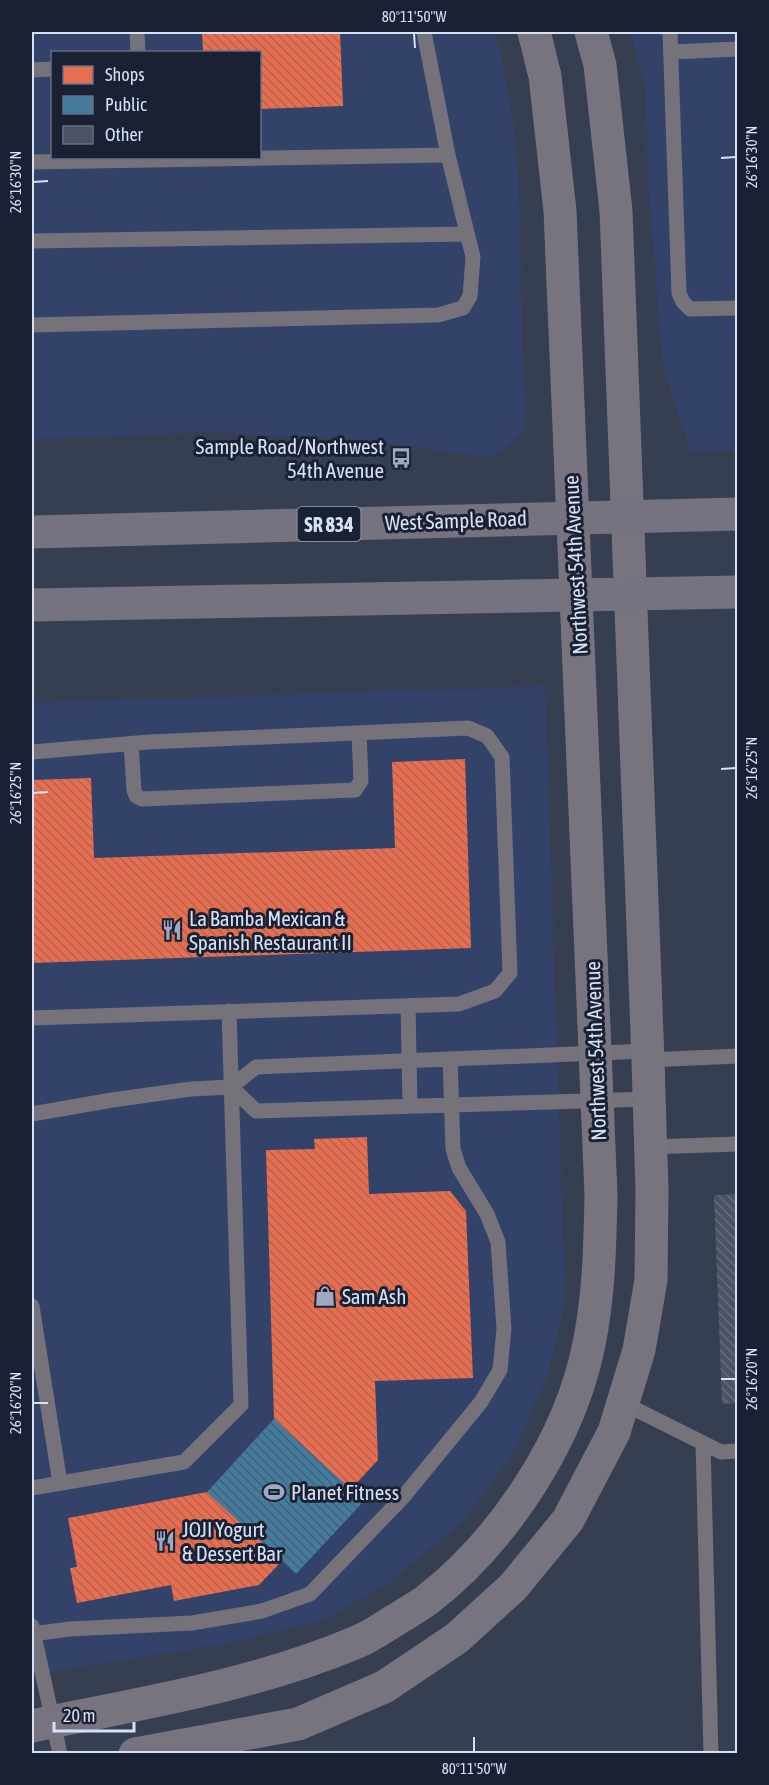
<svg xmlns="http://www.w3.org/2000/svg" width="769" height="1785" font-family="'Asap Condensed',sans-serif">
	<defs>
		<pattern id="shops-back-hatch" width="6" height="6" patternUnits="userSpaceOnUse" patternTransform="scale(1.5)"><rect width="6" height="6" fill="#e76f51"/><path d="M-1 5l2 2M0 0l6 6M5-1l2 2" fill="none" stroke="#b5624f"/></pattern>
		<pattern id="public-back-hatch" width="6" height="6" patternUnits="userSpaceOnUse" patternTransform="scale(1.5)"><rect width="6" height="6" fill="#457b9d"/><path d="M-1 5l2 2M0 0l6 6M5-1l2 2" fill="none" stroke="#436278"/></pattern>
		<pattern id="building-back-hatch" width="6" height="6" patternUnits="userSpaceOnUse" patternTransform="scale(1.5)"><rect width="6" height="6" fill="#4b5262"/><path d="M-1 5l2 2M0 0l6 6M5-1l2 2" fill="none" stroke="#646b79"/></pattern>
	</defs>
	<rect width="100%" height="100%" fill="#363e51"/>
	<path fill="#324269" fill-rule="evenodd" d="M 32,32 L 494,32 L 501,54 L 513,121 L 518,169 L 525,430 L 493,458 L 349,439 L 201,432 L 32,440 ZM 52,52 L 260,52 L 260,158 L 52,158 Z
		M 630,32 L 737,32 L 737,450 L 691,452 L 663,367 L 649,193 L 645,82 Z
		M 545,686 L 565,1304 L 547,1377 L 512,1455 L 462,1522 L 392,1581 L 326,1619 L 225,1644 L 32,1675 L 32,703 Z"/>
	<path fill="url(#shops-back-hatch)" d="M 202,32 L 340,32 L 343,106 L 260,109 L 260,52 L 203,52 Z
		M 465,759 L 471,948 L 32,963 L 32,780 L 91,778 L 94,858 L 395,848 L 392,762 Z
		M 367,1137 L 369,1194 L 450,1191 L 466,1211 L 473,1378 L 375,1381 L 378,1460 L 350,1490 L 274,1419 L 266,1150 L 315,1149 L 314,1139 Z
		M 207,1492 L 282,1561 L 259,1585 L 174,1601 L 171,1585 L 77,1603 L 70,1568 L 77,1567 L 68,1518 Z"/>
	<path fill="url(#public-back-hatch)" d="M 274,1419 L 364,1501 L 296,1574 L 207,1492 Z"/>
	<path fill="url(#building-back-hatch)" d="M 738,1194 L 738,1403 L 722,1404 L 714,1195 Z"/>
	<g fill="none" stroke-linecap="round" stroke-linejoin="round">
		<path stroke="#757279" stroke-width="15" d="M 137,32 L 138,52
			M 424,32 L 448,155
			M 670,32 L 679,293 L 683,302 L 690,309 L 738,308
			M 671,52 L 738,49
			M 32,70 L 52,69
			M 32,162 L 448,155 L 473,257 L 470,296 L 463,308 L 438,315 L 32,325
			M 32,241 L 467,234
			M 131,744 L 134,790 L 136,796 L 142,799 L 355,790 L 361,781 L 359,733
			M 32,752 L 149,742 L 468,728 L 487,736 L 502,757 L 510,973 L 495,991 L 459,1004 L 32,1018
			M 408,1006 L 410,1105
			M 648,1060 L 738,1056
			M 231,1087 L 256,1111 L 649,1099
			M 32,1114 L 112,1100 L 191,1089 L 231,1087 L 256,1067 L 647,1051
			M 650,1147 L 738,1144
			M 32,1306 L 60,1483
			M 623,1403 L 721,1452 L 738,1451
			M 703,1443 L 711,1754
			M 32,1488 L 184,1462 L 241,1405 L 229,1011
			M 32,1626 L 60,1754
			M 32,1634 L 70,1629 L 192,1623 L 262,1611 L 310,1594 L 404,1496 L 481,1402 L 500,1370 L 504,1329 L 498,1242 L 487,1214 L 459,1168 L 453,1149 L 450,1059"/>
		<path stroke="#77747f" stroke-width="33" d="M 32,1726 C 141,1703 253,1686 357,1642 C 369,1637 381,1629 392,1622 C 403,1615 416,1608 427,1600 C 504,1540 570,1440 589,1344 C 599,1295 600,1245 601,1195 L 560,211 L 545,76 L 534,32
			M 135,1754 L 298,1724 L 384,1687 L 457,1638 L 513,1587 L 568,1520 L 614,1432 L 639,1350 L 651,1280 L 652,1191 L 648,1060 L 616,211 L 600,65 L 591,32"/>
		<path stroke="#75737f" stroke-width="33" d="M 32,532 L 738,514
			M 32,605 L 738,592"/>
	</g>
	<path fill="none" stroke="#d6e1f8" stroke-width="2" d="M 414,33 L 415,48M 721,158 L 736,157M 33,182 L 48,181M 721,769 L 736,768M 33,793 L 48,792M 721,1379 L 736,1379M 33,1403 L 48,1403M 474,1737 L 474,1752"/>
	<defs>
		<g id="bus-bare" transform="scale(1.62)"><path d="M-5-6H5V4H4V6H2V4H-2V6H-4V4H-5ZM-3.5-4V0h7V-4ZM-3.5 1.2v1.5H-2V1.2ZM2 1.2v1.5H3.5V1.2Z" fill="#9ea8be" stroke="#1a2132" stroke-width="2.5" paint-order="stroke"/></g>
		<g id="restaurant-bare" transform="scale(1.62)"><path d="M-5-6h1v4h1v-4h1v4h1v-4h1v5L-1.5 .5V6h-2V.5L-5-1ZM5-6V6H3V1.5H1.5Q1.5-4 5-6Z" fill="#9ea8be" stroke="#1a2132" stroke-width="2.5" paint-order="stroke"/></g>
		<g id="shop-bare" transform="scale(1.62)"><path d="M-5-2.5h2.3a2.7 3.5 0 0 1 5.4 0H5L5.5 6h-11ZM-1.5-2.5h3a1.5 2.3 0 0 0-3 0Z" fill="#9ea8be" stroke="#1a2132" stroke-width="2.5" paint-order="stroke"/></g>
		<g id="stadium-bare" transform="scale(1.62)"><path d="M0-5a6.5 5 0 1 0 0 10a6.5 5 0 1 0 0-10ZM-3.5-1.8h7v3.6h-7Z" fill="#9ea8be" stroke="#1a2132" stroke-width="2.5" paint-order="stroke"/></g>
	</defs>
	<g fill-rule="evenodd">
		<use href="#bus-bare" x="401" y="458"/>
		<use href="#restaurant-bare" x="172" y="930"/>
		<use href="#shop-bare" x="325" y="1296"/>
		<use href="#stadium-bare" x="274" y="1492"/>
		<use href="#restaurant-bare" x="165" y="1541"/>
	</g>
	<g text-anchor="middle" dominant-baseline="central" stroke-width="6" stroke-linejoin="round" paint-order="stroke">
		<rect fill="#1a2132" stroke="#9ea7bd" stroke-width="1.5" x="297.5" y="507" width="63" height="34" rx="4.5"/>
		<g font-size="20" font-weight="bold" fill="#d6e1f8">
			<text x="329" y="524">SR 834</text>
		</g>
		<g font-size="21" fill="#d6e1f8" stroke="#1a2132" text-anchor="start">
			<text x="384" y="446" text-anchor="end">Sample Road/Northwest<tspan x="384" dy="24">54th Avenue</tspan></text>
			<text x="189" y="918">La Bamba Mexican &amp;<tspan x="189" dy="24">Spanish Restaurant II</tspan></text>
			<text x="342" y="1296">Sam Ash</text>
			<text x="291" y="1492">Planet Fitness</text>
			<text x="182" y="1529">JOJI Yogurt<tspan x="182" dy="24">&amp; Dessert Bar</tspan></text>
		</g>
		<g font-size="21" fill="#d6e1f8" stroke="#1a2132">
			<text transform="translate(456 520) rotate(-2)">West Sample Road</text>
			<text transform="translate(575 565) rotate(-93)">Northwest 54th Avenue</text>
			<text transform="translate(595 1051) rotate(-92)">Northwest 54th Avenue</text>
		</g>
	</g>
	<rect width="769" height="1785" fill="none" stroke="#1a2132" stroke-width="66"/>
	<rect x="51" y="51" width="210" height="108" fill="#1a2132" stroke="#656e81" stroke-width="1.5"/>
	<rect x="63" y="66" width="30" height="18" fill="#e76f51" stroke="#656e81" stroke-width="1.5"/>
	<text x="105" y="81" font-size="18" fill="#d6e1f8">Shops</text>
	<rect x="63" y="96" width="30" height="18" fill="#457b9d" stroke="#656e81" stroke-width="1.5"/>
	<text x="105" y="111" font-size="18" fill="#d6e1f8">Public</text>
	<rect x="63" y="126" width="30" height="18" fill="#4b5262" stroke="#656e81" stroke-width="1.5"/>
	<text x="105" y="141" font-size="18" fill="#d6e1f8">Other</text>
	<path d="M54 1722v9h80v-9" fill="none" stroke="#d6e1f8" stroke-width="3"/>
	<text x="63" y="1722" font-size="18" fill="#d6e1f8" stroke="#1a2132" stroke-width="4.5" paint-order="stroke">20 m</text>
	<rect x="33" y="33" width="703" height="1719" fill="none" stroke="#d6e1f8" stroke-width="2"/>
	<g font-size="15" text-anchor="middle" fill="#d6e1f8">
		<text x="414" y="22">80°11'50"W</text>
		<text transform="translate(752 157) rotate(-90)" y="5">26°16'30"N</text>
		<text transform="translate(16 182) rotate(-90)" y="5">26°16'30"N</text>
		<text transform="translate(752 768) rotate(-90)" y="5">26°16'25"N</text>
		<text transform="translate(16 793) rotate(-90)" y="5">26°16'25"N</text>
		<text transform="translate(752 1379) rotate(-90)" y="5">26°16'20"N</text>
		<text transform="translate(16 1403) rotate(-90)" y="5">26°16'20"N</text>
		<text x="474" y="1774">80°11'50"W</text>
	</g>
</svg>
